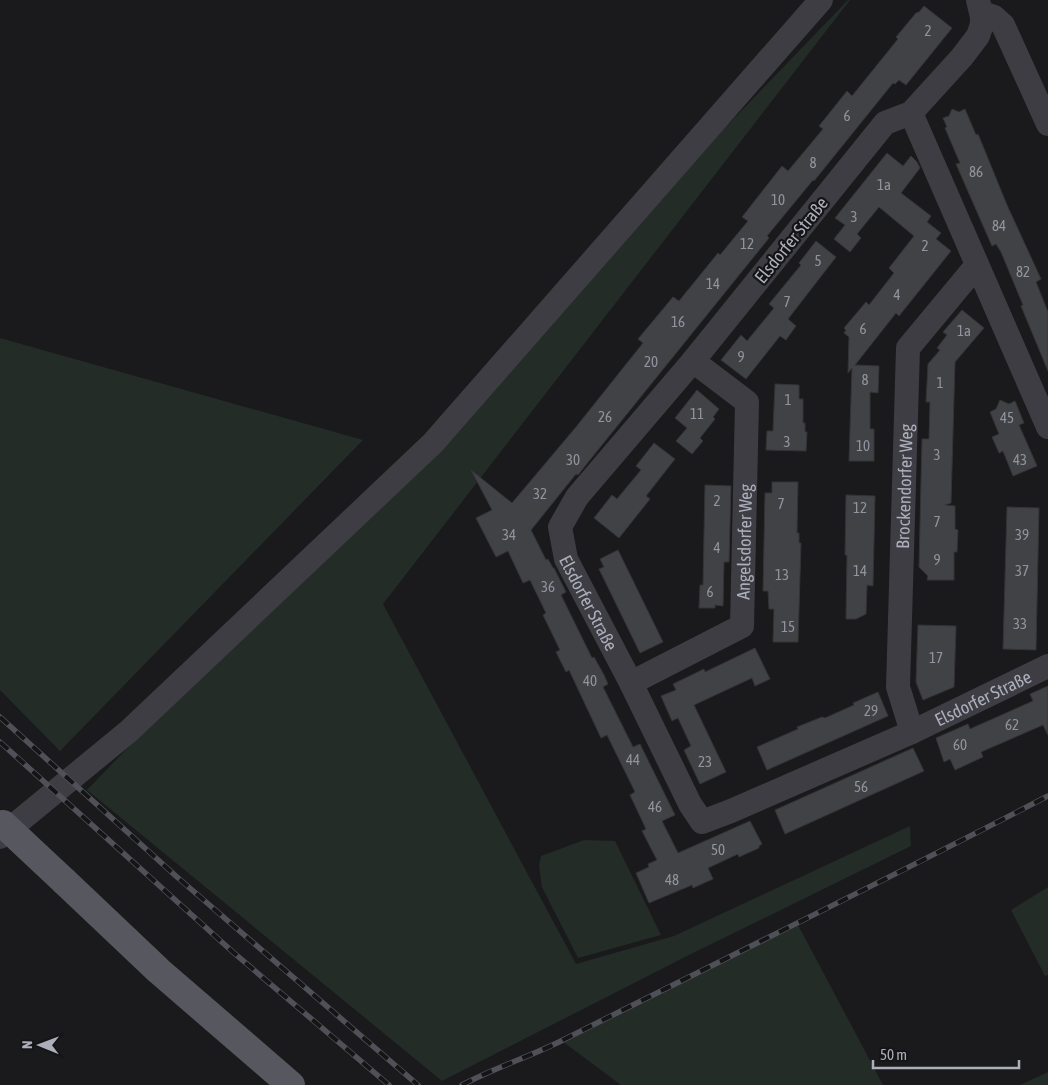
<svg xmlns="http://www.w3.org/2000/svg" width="1048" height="1085" font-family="'Asap Condensed',sans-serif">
	<rect width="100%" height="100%" fill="#1a1a1c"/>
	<path fill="#232c26" d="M 848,0 L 850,0 L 383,604 L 576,964 L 674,936 L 910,826 L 911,846 L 689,955 L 442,1081 L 87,790 Z
		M 0,338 L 363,440 L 60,751 L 0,690 Z
		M 584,840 L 615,841 L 661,935 L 578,958 L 542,887 L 539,866 L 541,856 Z
		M 1048,887 L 1048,975 L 1045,976 L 1011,910 Z
		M 797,923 L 883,1085 L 621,1085 L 562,1041 Z
		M 1048,1072 L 1048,1085 L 1020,1085 Z"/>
	<path fill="#414246" stroke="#343438" d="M 924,6 L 952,28 L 906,85 L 899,80 L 895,84 L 893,83 L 814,181 L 813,180 L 767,236 L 769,238 L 589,461 L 578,475 L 576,474 L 531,530 L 546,560 L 548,559 L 553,568 L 554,568 L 566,592 L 561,595 L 592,658 L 594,657 L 604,675 L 608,684 L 603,687 L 633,747 L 640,744 L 675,815 L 662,821 L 678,853 L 750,821 L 762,844 L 759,846 L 759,848 L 739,857 L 738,854 L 708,868 L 713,879 L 693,888 L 692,885 L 649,903 L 636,873 L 649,867 L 648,864 L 657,860 L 642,831 L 646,829 L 630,795 L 635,792 L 607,735 L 601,738 L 569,670 L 566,672 L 556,652 L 560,650 L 543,615 L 546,613 L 530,580 L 523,583 L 508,551 L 496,557 L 476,518 L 492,510 L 471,470 L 512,503 L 576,427 L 643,343 L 638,339 L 673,297 L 679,301 L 718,253 L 720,255 L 748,221 L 742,217 L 782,166 L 788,171 L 823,129 L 819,126 L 847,91 L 852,96 L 898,39 L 896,37 L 916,13 L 919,12 Z
		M 952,109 L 959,112 L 965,109 L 976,135 L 978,134 L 1007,205 L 1041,279 L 1036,282 L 1048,312 L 1048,371 L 1021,306 L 1023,305 L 1001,252 L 996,244 L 992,246 L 956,164 L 960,163 L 945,128 L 947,127 L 943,118 L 949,116 Z
		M 887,153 L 903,166 L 911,156 L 917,162 L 920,168 L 901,193 L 931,216 L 927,222 L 941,233 L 936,239 L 951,251 L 899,316 L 896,313 L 855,365 L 879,366 L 878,393 L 870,392 L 870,429 L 874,429 L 874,461 L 849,461 L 852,368 L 848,373 L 849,337 L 844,333 L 846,330 L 844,328 L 866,302 L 869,305 L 894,273 L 889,268 L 914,236 L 879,207 L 857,234 L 861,238 L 850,252 L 834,239 L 845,225 L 835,218 Z
		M 816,241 L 836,257 L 788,319 L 796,326 L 786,340 L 780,336 L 746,379 L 721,360 L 741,335 L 747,341 L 774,308 L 769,304 L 801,265 L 799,263 Z
		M 962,310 L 984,328 L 955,362 L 951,503 L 945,505 L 955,506 L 955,529 L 958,530 L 957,552 L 954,552 L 954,580 L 927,580 L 928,576 L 919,567 L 922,439 L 929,439 L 930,402 L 926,402 L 928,364 L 940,350 L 937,348 L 947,335 L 943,332 Z
		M 775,384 L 799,385 L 799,399 L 803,399 L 803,423 L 805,423 L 805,432 L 807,432 L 806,451 L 766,450 L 767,431 L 773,431 Z
		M 697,390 L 719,409 L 713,417 L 715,419 L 700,438 L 703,441 L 692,454 L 676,441 L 687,428 L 675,418 Z
		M 1000,400 L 1009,404 L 1015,401 L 1024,423 L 1019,425 L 1037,466 L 1013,476 L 1003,451 L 999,453 L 992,437 L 999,434 L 990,412 L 996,409 Z
		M 654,443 L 675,459 L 646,496 L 650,499 L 619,538 L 594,518 L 612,495 L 617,499 L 641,470 L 636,466 Z
		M 772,482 L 798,482 L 797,533 L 799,533 L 799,543 L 801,543 L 798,642 L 773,642 L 774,609 L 769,609 L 768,591 L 763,591 L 765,493 L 772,493 Z
		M 705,485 L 731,486 L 729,562 L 724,562 L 723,606 L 715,605 L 715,608 L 699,608 L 700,585 L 703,585 Z
		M 846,495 L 875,496 L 873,586 L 867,585 L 866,614 L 856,619 L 846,619 L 847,555 L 845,555 Z
		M 1007,507 L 1039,508 L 1036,650 L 1003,649 Z
		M 618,550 L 663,642 L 640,653 L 599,569 L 604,567 L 600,559 Z
		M 918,625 L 956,626 L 954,687 L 923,700 L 916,682 Z
		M 755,648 L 770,679 L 755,686 L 752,678 L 694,705 L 726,772 L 700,784 L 684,750 L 691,746 L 678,718 L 672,721 L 661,696 L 676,690 L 673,684 L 704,669 L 705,672 Z
		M 1048,686 L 1048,735 L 1043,725 L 981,752 L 983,757 L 955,770 L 950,759 L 944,762 L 936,738 L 968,724 L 970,729 L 1033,701 L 1030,694 Z
		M 878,692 L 888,716 L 767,770 L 757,747 L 798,729 L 797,727 L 822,717 L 825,718 L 854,705 L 853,703 Z
		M 913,748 L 924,771 L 785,834 L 775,810 Z"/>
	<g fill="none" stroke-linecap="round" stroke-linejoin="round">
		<g stroke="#3d3d43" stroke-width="24">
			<path id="s1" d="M 978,0 L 982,17 L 982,24 L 978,36 L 962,57 L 911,113 L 885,123 L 693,361 L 577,497 L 560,527 L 566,559 L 631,683 L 690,804 L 702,822 L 731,811 L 912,732 L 1048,666"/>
			<path d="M 982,13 L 994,17 L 1003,25 L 1048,124"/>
			<path d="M 911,113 L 1048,427"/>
			<path id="s2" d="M 631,683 L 742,626 L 747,402 L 693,361"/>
			<path id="s3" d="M 912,732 L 898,687 L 908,348 L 977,265"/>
			<path d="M 0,837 L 129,731 L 433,443 L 821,0"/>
		</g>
		<path stroke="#575760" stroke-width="28" d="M 64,881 L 159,971 L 291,1085"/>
		<g stroke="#505158" stroke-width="5.5">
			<path id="rail" d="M 0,717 L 177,877 L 418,1085
				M 0,742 L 234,953 L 389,1085
				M 462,1085 C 496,1067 532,1056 565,1039 C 726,958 888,879 1048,796"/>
		</g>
		<use href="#rail" stroke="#151517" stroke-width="4" stroke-dasharray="11" stroke-linecap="butt"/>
		<path stroke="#575760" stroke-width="28" d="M 3,824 L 64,881"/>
	</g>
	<g text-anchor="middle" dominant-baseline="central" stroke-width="4.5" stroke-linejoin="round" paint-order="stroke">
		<g font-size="15" fill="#91949e">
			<text x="928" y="30">2</text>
			<text x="847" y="115">6</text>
			<text x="813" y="162">8</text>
			<text x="976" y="171">86</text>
			<text x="884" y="184">1a</text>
			<text x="778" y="199">10</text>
			<text x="854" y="216">3</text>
			<text x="999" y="225">84</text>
			<text x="747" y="243">12</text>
			<text x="925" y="245">2</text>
			<text x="818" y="260">5</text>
			<text x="1023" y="271">82</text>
			<text x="713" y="283">14</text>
			<text x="897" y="294">4</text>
			<text x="787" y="301">7</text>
			<text x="678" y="321">16</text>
			<text x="863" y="328">6</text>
			<text x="964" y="330">1a</text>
			<text x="741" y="356">9</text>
			<text x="651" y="361">20</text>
			<text x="865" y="379">8</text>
			<text x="940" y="382">1</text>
			<text x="788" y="399">1</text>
			<text x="697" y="413">11</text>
			<text x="605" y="416">26</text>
			<text x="1007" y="417">45</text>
			<text x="787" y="441">3</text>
			<text x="863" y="445">10</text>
			<text x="937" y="454">3</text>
			<text x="573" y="459">30</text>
			<text x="1020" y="459">43</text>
			<text x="540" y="493">32</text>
			<text x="717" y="500">2</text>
			<text x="781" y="503">7</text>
			<text x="860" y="507">12</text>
			<text x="937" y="521">7</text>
			<text x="509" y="534">34</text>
			<text x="1022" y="534">39</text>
			<text x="717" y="547">4</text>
			<text x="937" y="559">9</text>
			<text x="860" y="570">14</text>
			<text x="1022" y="570">37</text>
			<text x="782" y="574">13</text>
			<text x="548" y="586">36</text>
			<text x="710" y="591">6</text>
			<text x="1020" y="623">33</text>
			<text x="788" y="626">15</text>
			<text x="936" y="657">17</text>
			<text x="590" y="680">40</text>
			<text x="871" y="710">29</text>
			<text x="1012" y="724">62</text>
			<text x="960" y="744">60</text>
			<text x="633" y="759">44</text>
			<text x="705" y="761">23</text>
			<text x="861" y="786">56</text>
			<text x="655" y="806">46</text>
			<text x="718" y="849">50</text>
			<text x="672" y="879">48</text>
		</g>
		<g font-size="18" fill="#acafbb" stroke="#151517">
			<text transform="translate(791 240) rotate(-51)">Elsdorfer Straße</text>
			<text stroke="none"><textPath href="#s3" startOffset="248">Brockendorfer Weg</textPath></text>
			<text stroke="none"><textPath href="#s2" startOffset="209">Angelsdorfer Weg</textPath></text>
			<text stroke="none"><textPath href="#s1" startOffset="768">Elsdorfer Straße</textPath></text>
			<text stroke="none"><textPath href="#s1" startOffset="1322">Elsdorfer Straße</textPath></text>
		</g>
	</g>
	<g transform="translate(40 1045) rotate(271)" stroke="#151517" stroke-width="4" paint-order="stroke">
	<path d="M0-4L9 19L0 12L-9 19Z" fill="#acafbb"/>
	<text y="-8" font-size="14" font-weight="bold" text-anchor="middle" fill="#acafbb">N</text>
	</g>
	<path d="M873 1060v8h146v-8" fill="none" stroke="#acafbb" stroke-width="2.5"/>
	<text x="880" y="1060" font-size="15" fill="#acafbb" stroke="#151517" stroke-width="4" paint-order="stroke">50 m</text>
</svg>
